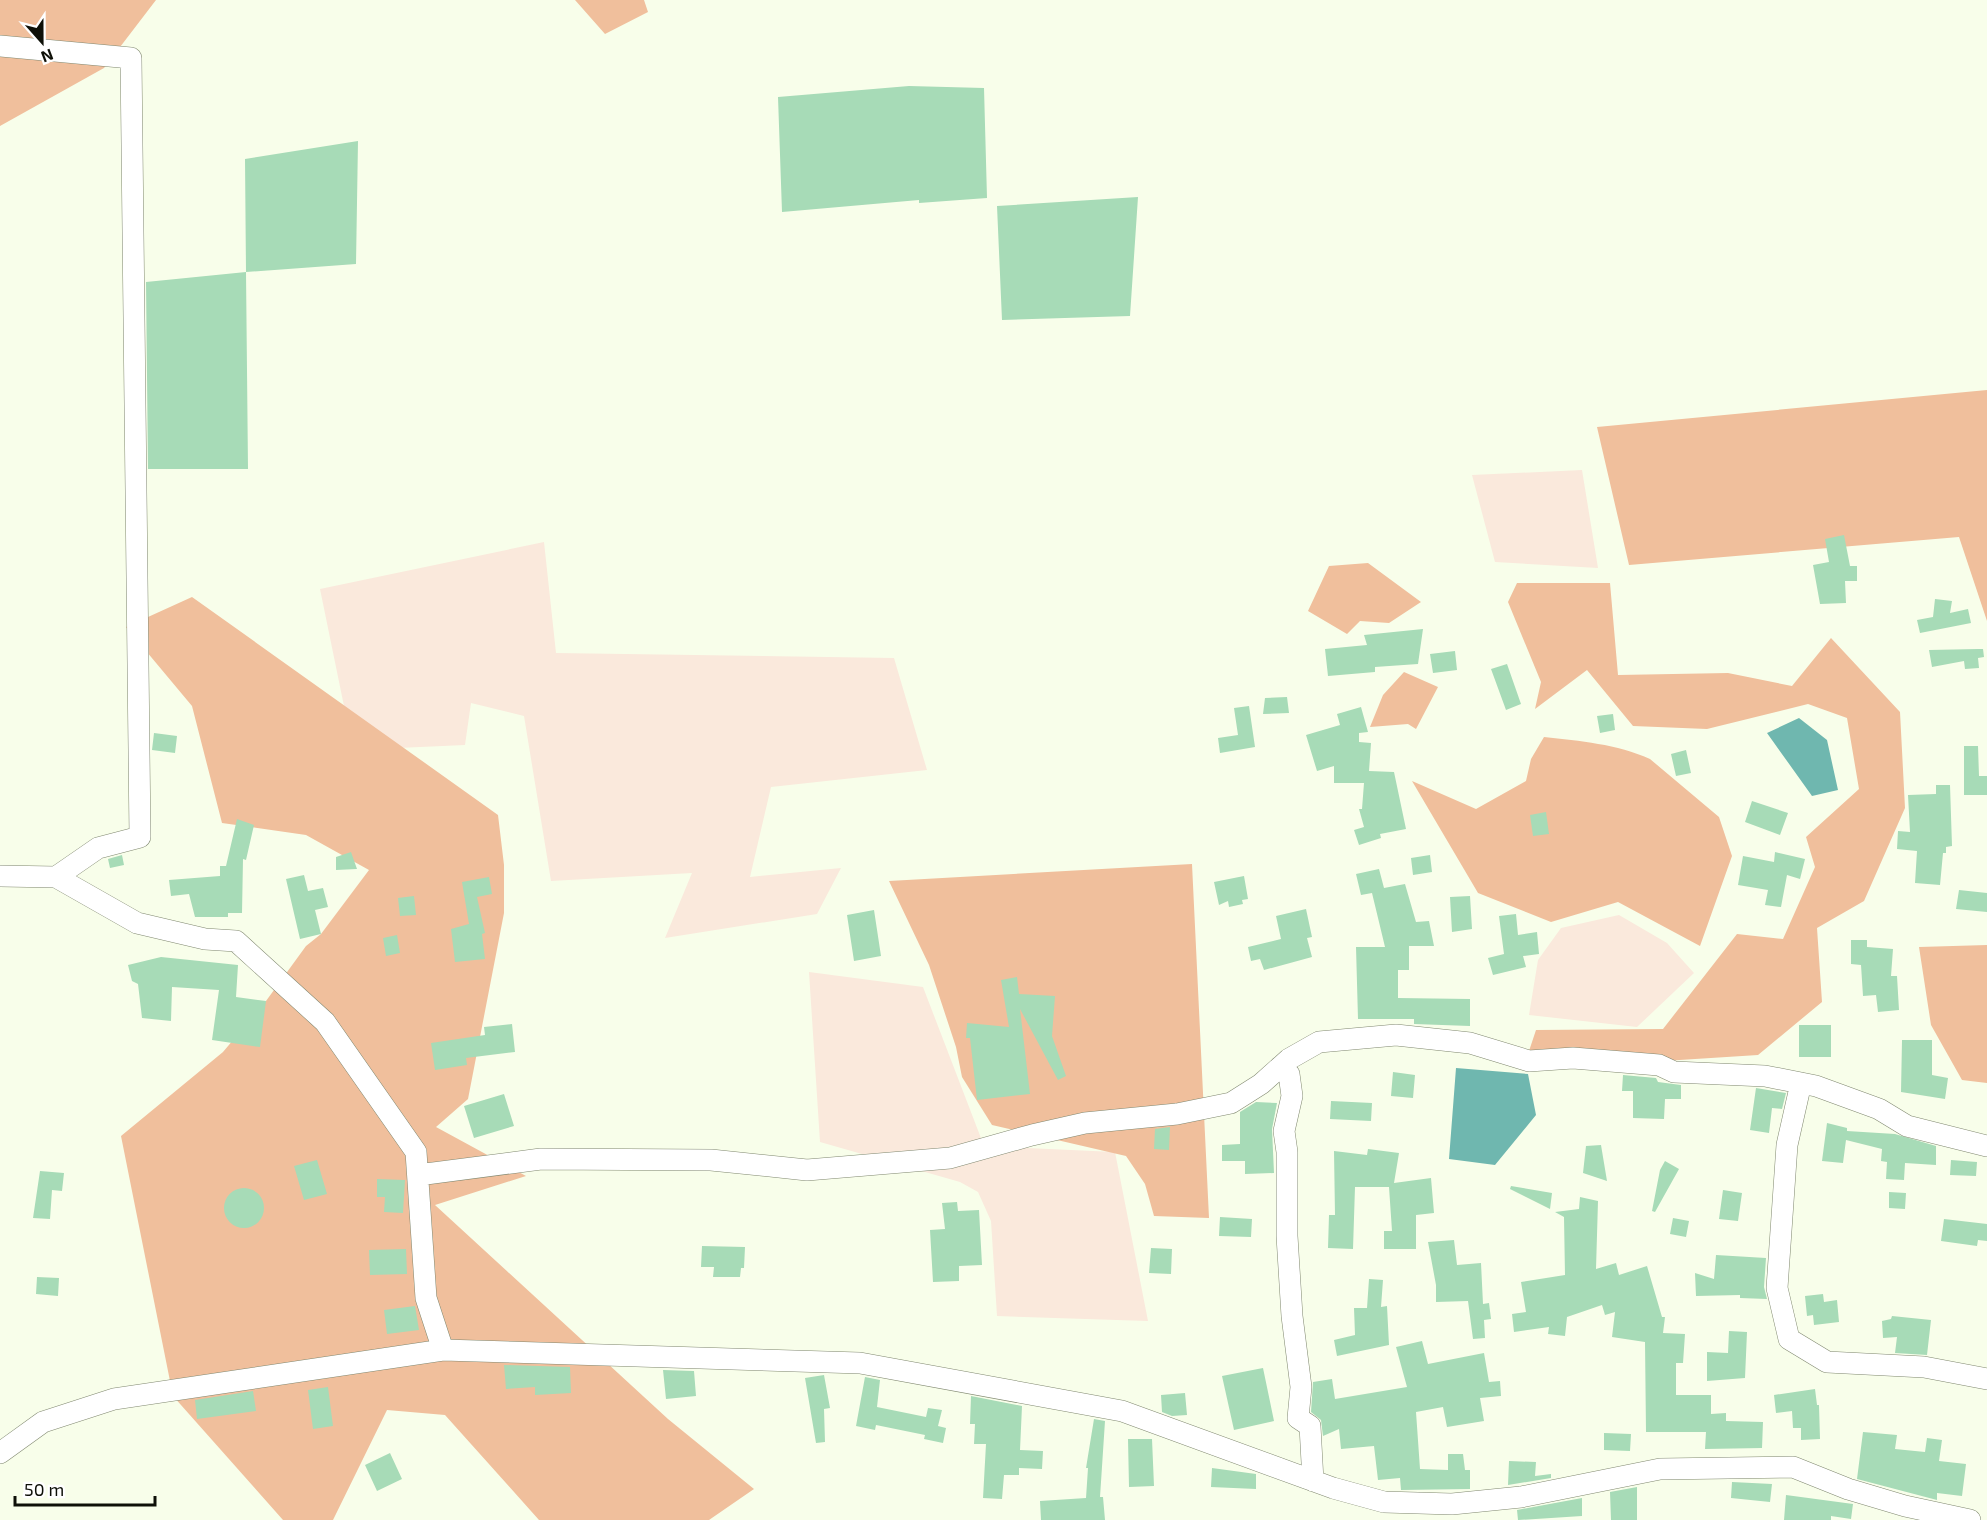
<svg xmlns="http://www.w3.org/2000/svg" width="1987" height="1520" font-family="'Exo 2',sans-serif">
	<rect width="100%" height="100%" fill="#f8feea"/>
	<path fill="#fae9dc" d="M 1582,470 L 1598,568 L 1495,562 L 1472,475 Z
		M 544,542 L 556,653 L 894,658 L 927,770 L 771,787 L 750,877 L 841,868 L 817,914 L 665,938 L 692,873 L 551,881 L 524,716 L 471,703 L 465,745 L 353,750 L 320,589 Z
		M 1619,915 L 1667,943 L 1694,973 L 1637,1027 L 1529,1015 L 1538,960 L 1561,928 Z
		M 809,972 L 923,987 L 984,1146 L 1115,1152 L 1148,1321 L 997,1316 L 991,1221 L 978,1192 L 960,1182 L 820,1142 Z"/>
	<path fill="#f0bf9c" d="M 0,0 L 156,0 L 104,68 L 0,126 Z
		M 575,0 L 644,0 L 648,12 L 605,34 Z
		M 1987,390 L 1987,621 L 1959,537 L 1629,565 L 1597,427 Z
		M 1368,563 L 1421,602 L 1389,623 L 1360,621 L 1347,634 L 1308,611 L 1329,566 Z
		M 1517,583 L 1610,583 L 1618,675 L 1728,673 L 1792,686 L 1831,638 L 1900,712 L 1905,808 L 1864,901 L 1817,928 L 1822,1002 L 1758,1055 L 1648,1062 L 1529,1051 L 1536,1030 L 1663,1029 L 1737,934 L 1783,939 L 1815,867 L 1806,837 L 1859,789 L 1847,718 L 1808,704 L 1707,729 L 1633,726 L 1587,670 L 1535,709 L 1541,682 L 1508,602 Z
		M 192,597 L 498,815 L 504,865 L 504,913 L 468,1099 L 436,1127 L 526,1176 L 435,1205 L 668,1419 L 754,1489 L 709,1520 L 539,1520 L 445,1415 L 387,1410 L 333,1520 L 283,1520 L 173,1396 L 121,1136 L 223,1052 L 266,1001 L 306,946 L 321,934 L 369,870 L 306,835 L 222,823 L 192,706 L 126,627 Z
		M 1404,672 L 1438,687 L 1416,729 L 1408,724 L 1370,727 L 1383,695 Z
		M 1544,737 C 1580,741 1617,744 1650,759 L 1719,817 L 1732,856 L 1700,946 L 1618,902 L 1551,922 L 1478,893 L 1412,781 L 1476,809 L 1526,781 L 1531,759 Z
		M 1192,864 L 1209,1218 L 1154,1216 L 1145,1184 L 1126,1156 L 992,1125 L 962,1077 L 956,1047 L 929,965 L 889,881 Z
		M 1987,945 L 1987,1083 L 1962,1080 L 1931,1025 L 1919,947 Z"/>
	<path fill="#6fb7af" d="M 1799,718 L 1827,740 L 1838,790 L 1812,796 L 1767,733 Z
		M 1456,1068 L 1528,1074 L 1536,1115 L 1495,1165 L 1449,1159 Z"/>
	<path fill="#a7dbb7" d="M 909,86 L 984,88 L 987,198 L 919,203 L 919,200 L 782,212 L 778,97 Z
		M 358,141 L 356,264 L 246,272 L 245,159 Z
		M 1138,197 L 1130,316 L 1002,320 L 997,206 Z
		M 246,272 L 248,469 L 148,469 L 146,282 Z
		M 1844,535 L 1850,566 L 1857,566 L 1857,581 L 1845,581 L 1846,603 L 1820,604 L 1813,565 L 1829,562 L 1825,539 Z
		M 1935,599 L 1952,601 L 1950,613 L 1968,609 L 1971,623 L 1920,633 L 1917,620 L 1933,617 Z
		M 1423,629 L 1418,664 L 1375,667 L 1375,672 L 1328,676 L 1325,649 L 1367,645 L 1364,635 Z
		M 1978,649 L 1983,649 L 1984,657 L 1978,658 L 1979,668 L 1965,669 L 1964,661 L 1932,667 L 1929,650 Z
		M 1455,651 L 1457,670 L 1433,673 L 1430,654 Z
		M 1507,664 L 1521,704 L 1506,710 L 1491,669 Z
		M 1287,697 L 1289,713 L 1263,714 L 1265,698 Z
		M 1249,706 L 1255,747 L 1220,753 L 1218,738 L 1238,735 L 1234,708 Z
		M 1361,707 L 1368,732 L 1359,733 L 1359,742 L 1371,743 L 1369,771 L 1394,772 L 1406,829 L 1380,834 L 1381,838 L 1359,845 L 1354,830 L 1364,827 L 1359,809 L 1362,809 L 1364,783 L 1334,783 L 1334,766 L 1317,771 L 1306,735 L 1340,725 L 1337,714 Z
		M 1613,714 L 1615,730 L 1600,733 L 1597,716 Z
		M 154,733 L 177,736 L 175,753 L 152,750 Z
		M 1964,746 L 1978,746 L 1979,776 L 1987,776 L 1987,795 L 1964,795 Z
		M 1686,750 L 1691,773 L 1676,776 L 1671,754 Z
		M 1936,785 L 1950,785 L 1952,846 L 1946,847 L 1946,853 L 1943,853 L 1940,885 L 1915,883 L 1917,851 L 1897,849 L 1898,831 L 1910,832 L 1908,795 L 1936,794 Z
		M 1752,801 L 1788,813 L 1780,835 L 1745,822 Z
		M 1546,812 L 1549,834 L 1533,836 L 1530,815 Z
		M 237,819 L 254,825 L 246,860 L 243,859 L 242,913 L 228,913 L 228,917 L 195,917 L 189,894 L 171,896 L 169,880 L 220,876 L 220,866 L 226,866 Z
		M 351,852 L 357,869 L 336,870 L 336,857 Z
		M 1775,852 L 1805,859 L 1800,879 L 1787,875 L 1781,907 L 1765,905 L 1768,890 L 1738,885 L 1743,856 L 1774,862 Z
		M 122,855 L 124,865 L 110,868 L 108,859 Z
		M 1430,855 L 1432,872 L 1413,875 L 1411,858 Z
		M 1379,869 L 1384,888 L 1405,884 L 1416,922 L 1429,921 L 1434,946 L 1409,946 L 1409,970 L 1398,970 L 1398,998 L 1470,999 L 1470,1026 L 1414,1024 L 1414,1019 L 1358,1019 L 1356,947 L 1385,947 L 1372,893 L 1361,895 L 1356,874 Z
		M 304,875 L 308,891 L 323,888 L 328,907 L 315,910 L 321,934 L 300,939 L 286,879 Z
		M 1244,876 L 1248,899 L 1242,900 L 1243,904 L 1229,907 L 1228,901 L 1219,905 L 1214,882 Z
		M 489,877 L 492,894 L 477,897 L 485,933 L 482,934 L 485,959 L 455,962 L 451,929 L 469,924 L 462,882 Z
		M 1959,890 L 1987,893 L 1987,912 L 1956,909 Z
		M 414,896 L 416,915 L 400,916 L 398,898 Z
		M 1470,896 L 1472,929 L 1452,932 L 1450,897 Z
		M 1306,909 L 1312,937 L 1307,938 L 1312,957 L 1264,970 L 1260,959 L 1251,961 L 1248,947 L 1281,939 L 1276,916 Z
		M 874,910 L 881,956 L 854,961 L 847,915 Z
		M 1516,914 L 1518,935 L 1537,932 L 1539,954 L 1523,956 L 1526,967 L 1493,975 L 1488,958 L 1504,954 L 1499,916 Z
		M 397,935 L 400,953 L 386,956 L 383,938 Z
		M 1851,940 L 1867,940 L 1867,947 L 1893,949 L 1891,976 L 1897,976 L 1899,1010 L 1878,1012 L 1876,995 L 1863,996 L 1861,965 L 1851,964 Z
		M 161,957 L 238,965 L 236,997 L 266,1001 L 260,1047 L 212,1040 L 219,990 L 172,987 L 171,1021 L 142,1018 L 138,984 L 132,981 L 128,965 Z
		M 1017,977 L 1019,994 L 1055,996 L 1052,1036 L 1066,1076 L 1058,1080 L 1020,1009 L 1030,1094 L 977,1100 L 970,1038 L 966,1038 L 967,1023 L 1009,1027 L 1001,980 Z
		M 512,1024 L 515,1052 L 466,1058 L 467,1065 L 435,1070 L 431,1043 L 485,1035 L 484,1027 Z
		M 1799,1025 L 1831,1025 L 1831,1057 L 1799,1057 Z
		M 1902,1040 L 1932,1040 L 1932,1075 L 1948,1078 L 1945,1099 L 1901,1092 Z
		M 1393,1072 L 1415,1075 L 1413,1098 L 1391,1096 Z
		M 1623,1075 L 1656,1078 L 1658,1082 L 1681,1085 L 1681,1099 L 1665,1099 L 1664,1119 L 1633,1118 L 1633,1091 L 1622,1091 Z
		M 1756,1088 L 1786,1093 L 1782,1109 L 1772,1108 L 1769,1133 L 1750,1130 Z
		M 504,1094 L 514,1126 L 474,1138 L 464,1106 Z
		M 1331,1101 L 1372,1103 L 1371,1121 L 1330,1119 Z
		M 1256,1102 L 1277,1103 L 1272,1129 L 1274,1173 L 1245,1174 L 1245,1161 L 1222,1161 L 1222,1145 L 1240,1144 L 1240,1112 Z
		M 1827,1123 L 1847,1128 L 1847,1131 L 1895,1134 L 1936,1146 L 1936,1165 L 1905,1163 L 1904,1180 L 1886,1179 L 1887,1162 L 1881,1161 L 1882,1149 L 1846,1140 L 1843,1163 L 1822,1161 Z
		M 1170,1127 L 1169,1150 L 1154,1149 L 1155,1129 Z
		M 1601,1145 L 1607,1181 L 1583,1173 L 1586,1146 Z
		M 1368,1149 L 1399,1153 L 1394,1183 L 1431,1178 L 1434,1213 L 1416,1215 L 1416,1249 L 1384,1249 L 1384,1231 L 1392,1231 L 1389,1187 L 1355,1187 L 1353,1249 L 1328,1248 L 1329,1215 L 1335,1215 L 1334,1151 L 1367,1155 Z
		M 317,1160 L 327,1194 L 304,1200 L 294,1166 Z
		M 1951,1160 L 1977,1162 L 1976,1176 L 1950,1175 Z
		M 1665,1161 L 1679,1169 L 1655,1212 L 1652,1211 L 1660,1170 Z
		M 40,1171 L 64,1173 L 62,1191 L 52,1190 L 50,1219 L 33,1218 Z
		M 377,1179 L 405,1180 L 403,1213 L 384,1212 L 385,1197 L 377,1197 Z
		M 1511,1186 L 1552,1193 L 1550,1209 L 1510,1189 Z
		M224 1208a20 20 0 1 1 40 0a20 20 0 1 1-40 0Z
		M 1723,1190 L 1742,1193 L 1738,1221 L 1719,1219 Z
		M 1889,1192 L 1906,1193 L 1905,1209 L 1889,1208 Z
		M 1580,1197 L 1598,1201 L 1596,1269 L 1616,1263 L 1619,1275 L 1647,1266 L 1662,1317 L 1665,1317 L 1663,1333 L 1685,1334 L 1683,1363 L 1676,1363 L 1676,1395 L 1711,1395 L 1711,1414 L 1726,1413 L 1726,1421 L 1763,1422 L 1762,1448 L 1705,1449 L 1706,1432 L 1646,1432 L 1645,1342 L 1612,1337 L 1615,1312 L 1605,1315 L 1602,1305 L 1567,1317 L 1565,1336 L 1548,1334 L 1549,1327 L 1514,1332 L 1512,1314 L 1526,1312 L 1521,1282 L 1565,1275 L 1564,1217 L 1555,1212 L 1579,1209 Z
		M 957,1202 L 958,1211 L 979,1210 L 982,1265 L 959,1266 L 959,1281 L 933,1282 L 930,1230 L 945,1229 L 942,1203 Z
		M 1220,1217 L 1252,1219 L 1251,1237 L 1219,1236 Z
		M 1673,1218 L 1689,1221 L 1686,1237 L 1670,1234 Z
		M 1944,1219 L 1987,1224 L 1987,1241 L 1978,1240 L 1977,1246 L 1941,1241 Z
		M 1454,1240 L 1457,1265 L 1481,1263 L 1483,1304 L 1489,1303 L 1491,1319 L 1484,1320 L 1485,1338 L 1473,1339 L 1468,1301 L 1436,1302 L 1436,1285 L 1428,1242 Z
		M 702,1246 L 745,1247 L 744,1268 L 741,1268 L 740,1277 L 713,1277 L 714,1267 L 701,1267 Z
		M 1151,1248 L 1172,1249 L 1171,1274 L 1149,1273 Z
		M 406,1249 L 407,1274 L 370,1275 L 369,1250 Z
		M 1716,1255 L 1766,1258 L 1764,1287 L 1767,1299 L 1740,1298 L 1740,1295 L 1696,1296 L 1695,1273 L 1714,1279 Z
		M 37,1277 L 59,1278 L 58,1296 L 36,1294 Z
		M 1369,1279 L 1383,1280 L 1381,1307 L 1387,1306 L 1389,1345 L 1337,1356 L 1334,1340 L 1355,1335 L 1354,1308 L 1367,1308 Z
		M 1823,1294 L 1824,1302 L 1837,1300 L 1839,1322 L 1814,1325 L 1813,1315 L 1807,1316 L 1805,1296 Z
		M 415,1306 L 419,1330 L 387,1334 L 384,1310 Z
		M 1892,1316 L 1931,1320 L 1927,1355 L 1895,1353 L 1897,1337 L 1883,1338 L 1882,1321 L 1891,1319 Z
		M 1729,1331 L 1747,1332 L 1745,1378 L 1707,1381 L 1707,1352 L 1728,1353 Z
		M 1422,1341 L 1428,1364 L 1484,1353 L 1489,1382 L 1500,1381 L 1501,1396 L 1480,1398 L 1484,1421 L 1447,1427 L 1443,1407 L 1416,1412 L 1420,1469 L 1448,1470 L 1448,1454 L 1463,1454 L 1465,1470 L 1470,1470 L 1470,1489 L 1401,1490 L 1400,1478 L 1378,1480 L 1374,1446 L 1341,1449 L 1339,1429 L 1323,1436 L 1321,1420 L 1311,1412 L 1313,1382 L 1332,1379 L 1335,1399 L 1407,1387 L 1396,1347 Z
		M 504,1365 L 570,1367 L 571,1393 L 535,1395 L 535,1387 L 506,1389 Z
		M 1263,1368 L 1274,1421 L 1234,1430 L 1222,1376 Z
		M 663,1370 L 694,1371 L 696,1396 L 666,1399 Z
		M 824,1375 L 830,1408 L 824,1409 L 825,1442 L 816,1443 L 805,1378 Z
		M 865,1377 L 880,1380 L 877,1407 L 926,1417 L 928,1408 L 942,1410 L 938,1426 L 946,1428 L 943,1443 L 924,1439 L 925,1435 L 876,1425 L 875,1430 L 856,1426 Z
		M 328,1387 L 333,1426 L 313,1429 L 308,1390 Z
		M 1815,1389 L 1817,1405 L 1819,1405 L 1820,1439 L 1801,1440 L 1801,1428 L 1793,1428 L 1792,1411 L 1776,1413 L 1774,1395 Z
		M 253,1391 L 256,1411 L 197,1419 L 195,1400 Z
		M 1185,1393 L 1187,1415 L 1172,1416 L 1162,1412 L 1161,1395 Z
		M 971,1396 L 1022,1406 L 1020,1450 L 1043,1451 L 1042,1469 L 1019,1468 L 1019,1475 L 1004,1475 L 1002,1499 L 983,1498 L 986,1444 L 974,1444 L 975,1424 L 970,1424 Z
		M 1094,1419 L 1105,1421 L 1100,1497 L 1103,1497 L 1105,1520 L 1041,1520 L 1040,1501 L 1086,1498 L 1088,1468 L 1086,1468 Z
		M 1863,1432 L 1897,1435 L 1895,1449 L 1925,1452 L 1927,1438 L 1942,1440 L 1939,1461 L 1966,1464 L 1962,1496 L 1937,1493 L 1937,1500 L 1857,1479 Z
		M 1604,1433 L 1631,1434 L 1630,1451 L 1604,1450 Z
		M 1128,1439 L 1152,1439 L 1154,1486 L 1129,1487 Z
		M 390,1453 L 402,1479 L 377,1491 L 365,1465 Z
		M 1509,1461 L 1536,1462 L 1535,1476 L 1551,1474 L 1551,1478 L 1508,1485 Z
		M 1212,1468 L 1256,1474 L 1256,1489 L 1211,1487 Z
		M 1732,1482 L 1772,1484 L 1770,1502 L 1731,1498 Z
		M 1637,1487 L 1637,1520 L 1611,1520 L 1610,1492 Z
		M 1786,1495 L 1853,1504 L 1851,1519 L 1831,1516 L 1831,1520 L 1784,1520 Z
		M 1582,1498 L 1582,1516 L 1518,1520 L 1517,1510 Z"/>
	<g fill="none" stroke-linecap="round" stroke-linejoin="round">
		<g stroke="#808870" stroke-width="22">
			<path id="street" d="M 0,46 L 131,58 L 140,837 L 98,848 L 56,877
				M 0,876 L 56,877 L 137,923 L 205,939 L 236,941 L 325,1022 L 416,1152 L 426,1298 L 443,1350
				M 1280,1067 L 1289,1074 L 1292,1096 L 1284,1131 L 1287,1152 L 1287,1236 L 1292,1316 L 1301,1387 L 1298,1418 L 1310,1426 L 1313,1481
				M 1801,1083 L 1787,1145 L 1777,1288 L 1789,1339 L 1827,1362 L 1924,1367 L 1987,1379
				M 418,1175 L 541,1159 L 711,1160 L 807,1170 L 950,1158 L 1032,1135 L 1085,1123 L 1177,1114 L 1231,1103 L 1261,1084 L 1289,1059 L 1319,1042 L 1396,1035 L 1470,1043 L 1529,1061 L 1573,1058 L 1659,1065 L 1674,1072 L 1765,1076 L 1816,1086 L 1879,1109 L 1907,1126 L 1987,1146
				M 0,1453 L 43,1422 L 114,1399 L 443,1350 L 860,1363 L 1122,1411 L 1333,1488 L 1384,1502 L 1452,1504 L 1521,1497 L 1660,1469 L 1793,1467 L 1848,1489 L 1905,1506 L 1970,1520"/>
		</g>
		<use href="#street" stroke="#fff" stroke-width="21"/>
	</g>
	<g transform="translate(42 42) rotate(159)" stroke="#ffffff" stroke-width="4.5" paint-order="stroke">
	<path d="M0-4.5L10 22L0 15L-10 22Z" fill="#0e1008"/>
	<text y="-9" font-size="16" font-weight="bold" text-anchor="middle" fill="#0e1008">N</text>
	</g>
	<path d="M15 1496v9h140v-9" fill="none" stroke="#0e1008" stroke-width="3"/>
	<text x="24" y="1496" font-size="18" fill="#0e1008" stroke="#ffffff" stroke-width="4.5" paint-order="stroke">50 m</text>
</svg>
